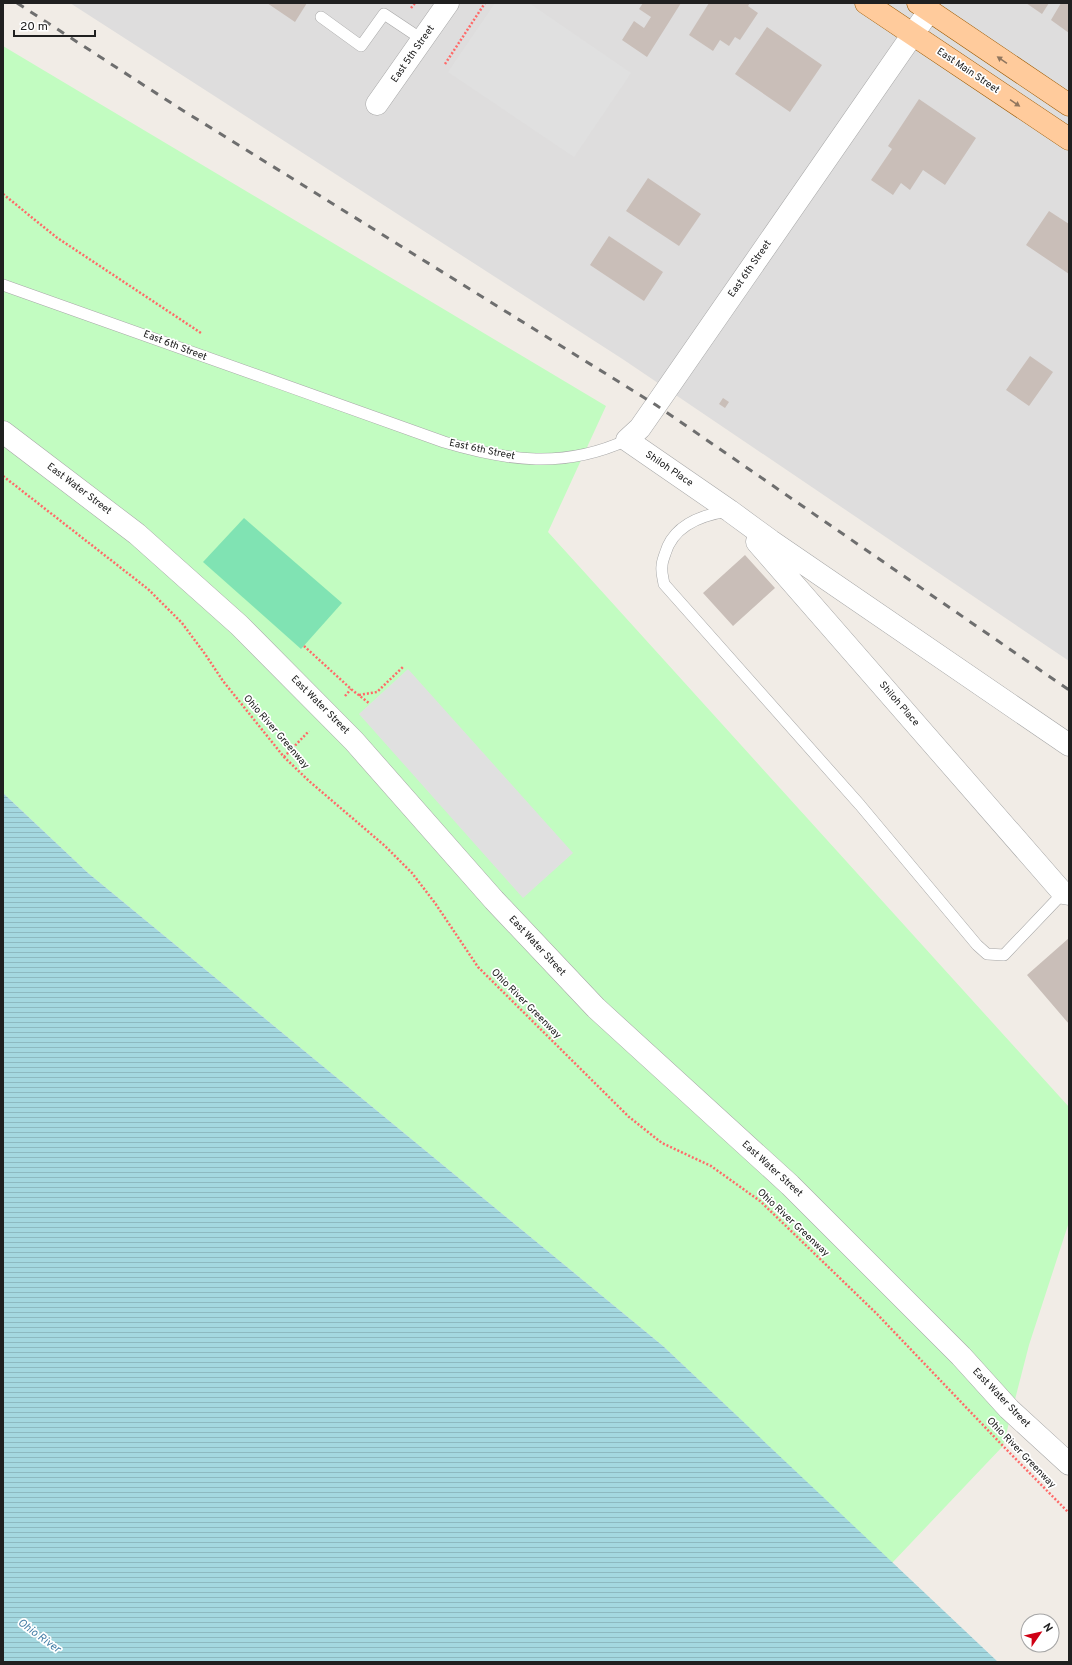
<svg xmlns="http://www.w3.org/2000/svg" width="1072" height="1665" font-family="Overpass,sans-serif">
	<defs>
		<pattern id="water-rules" width="6" height="5" patternUnits="userSpaceOnUse"><rect width="6" height="5" fill="#a4d8e0"/><path d="M0 2.5h6" fill="none" stroke="#8db9c0"/></pattern>
	</defs>
	<rect width="100%" height="100%" fill="#f1ece6"/>
	<path fill="#dedddd" d="M 70,3 L 1069,3 L 1069,661 L 624,360 Z"/>
	<path fill="#c2fcc1" d="M 3,46 L 606,406 L 548,532 L 1069,1107 L 1069,1222 L 1029,1345 L 1003,1446 L 892,1563 L 663,1346 L 88,873 L 3,793 Z"/>
	<path fill="#80e3b3" d="M 244,518 L 342,603 L 301,649 L 203,562 Z"/>
	<path fill="#e0e0e0" d="M 495,3 L 529,3 L 631,73 L 574,157 L 448,72 Z
		M 408,669 L 573,853 L 523,898 L 359,714 Z"/>
	<path fill="url(#water-rules)" d="M 3,793 L 88,873 L 663,1346 L 998,1662 L 3,1662 Z"/>
	<path fill="#c9beb8" d="M 267,3 L 307,3 L 295,22 Z
		M 643,3 L 681,3 L 647,57 L 622,40 L 634,21 L 644,28 L 651,17 L 639,9 Z
		M 709,3 L 750,3 L 748,6 L 758,13 L 740,40 L 735,37 L 729,46 L 720,40 L 713,51 L 689,35 Z
		M 1026,3 L 1049,3 L 1042,14 Z
		M 1061,3 L 1069,3 L 1069,33 L 1051,20 Z
		M 767,27 L 822,65 L 790,112 L 735,74 Z
		M 919,99 L 976,138 L 945,185 L 923,170 L 910,190 L 901,183 L 893,195 L 871,180 L 892,149 L 888,146 Z
		M 648,178 L 701,214 L 679,246 L 626,211 Z
		M 1049,211 L 1069,224 L 1069,274 L 1026,245 Z
		M 609,236 L 663,272 L 644,301 L 590,265 Z
		M 1030,356 L 1053,372 L 1029,406 L 1006,390 Z
		M 723,398 L 729,402 L 725,408 L 719,404 Z
		M 745,555 L 775,588 L 733,626 L 703,593 Z
		M 1069,938 L 1069,1024 L 1027,975 Z"/>
	<g fill="none" stroke-linecap="round" stroke-linejoin="round">
		<g stroke="#a7a7a7" stroke-width="12">
			<path id="lane" d="M 321,17 L 361,46 L 384,14 L 423,40
				M 3,285 C 150,336 297,390 444,442 C 508,461 564,469 627,440
				M 728,511 C 701,515 673,525 665,554 C 664,557 662,562 662,566 C 661,572 663,578 664,584 L 860,805 L 977,945 L 987,954 L 1004,955 L 1063,893"/>
		</g>
		<g stroke="#a7a7a7" stroke-width="23">
			<path id="street" d="M 929,11 L 656,405 L 640,428 L 627,440 L 730,511 L 771,541 L 1069,745
				M 377,104 L 448,3
				M 3,432 L 137,534 L 239,625 L 354,741 L 494,900 L 596,1008 L 790,1185 L 961,1356 L 1009,1409 L 1069,1464
				M 757,542 L 1063,893 L 1069,894"/>
		</g>
		<g stroke="#9b5900" stroke-width="23">
			<path id="primary" d="M 866,3 L 1069,139
				M 918,3 L 1069,105"/>
		</g>
		<path stroke="#ff6968" stroke-width="2.5" stroke-dasharray="2 2" stroke-linecap="butt" d="M 411,8 L 415,3
			M 445,64 L 485,3
			M 3,194 L 56,237 L 201,333
			M 3,476 L 148,589 L 182,623 L 205,654 L 223,681 L 284,757 L 309,781 L 385,846 L 412,873 L 435,903 L 478,967 L 629,1117 L 662,1143 L 711,1166 L 760,1201 L 877,1314 L 1003,1446 L 1069,1513
			M 304,646 L 351,689 L 370,704
			M 359,695 L 377,692 L 404,666
			M 345,696 L 351,689
			M 284,757 L 309,731"/>
		<use href="#lane" stroke="#fff" stroke-width="11"/>
		<use href="#street" stroke="#fff" stroke-width="22"/>
		<use href="#primary" stroke="#ffcb9c" stroke-width="22"/>
		<path stroke="#6e6e6e" stroke-width="3" stroke-dasharray="8 8" stroke-linecap="butt" d="M 17,3 L 179,108 L 656,405 L 1069,690"/>
	</g>
	<defs><path id="oneway-solid" d="M-6-.8H1V-3.2L6.5 0L1 3.2V.8H-6Z"/></defs>
	<g fill="#90765e">
		<use href="#oneway-solid" transform="translate(1002 60) rotate(-146)"/>
		<use href="#oneway-solid" transform="translate(1015 103) rotate(34)"/>
	</g>
	<g text-anchor="middle" dominant-baseline="central" stroke-width="3.5" stroke-linejoin="round" paint-order="stroke">
		<g font-size="10" fill="#202020" stroke="#fff">
			<text transform="translate(413 54) rotate(-55)">East 5th Street</text>
			<text transform="translate(968 71) rotate(34)">East Main Street</text>
			<text transform="translate(750 269) rotate(-55)">East 6th Street</text>
			<text transform="translate(175 346) rotate(21)">East 6th Street</text>
			<text transform="translate(482 450) rotate(12)">East 6th Street</text>
			<text transform="translate(669 469) rotate(34)">Shiloh Place</text>
			<text transform="translate(79 489) rotate(37)">East Water Street</text>
			<text transform="translate(899 704) rotate(49)">Shiloh Place</text>
			<text transform="translate(320 705) rotate(45)">East Water Street</text>
			<text transform="translate(276 732) rotate(49)">Ohio River Greenway</text>
			<text transform="translate(537 946) rotate(47)">East Water Street</text>
			<text transform="translate(526 1004) rotate(45)">Ohio River Greenway</text>
			<text transform="translate(772 1169) rotate(42)">East Water Street</text>
			<text transform="translate(793 1223) rotate(43)">Ohio River Greenway</text>
			<text transform="translate(1001 1398) rotate(46)">East Water Street</text>
			<text transform="translate(1021 1453) rotate(46)">Ohio River Greenway</text>
		</g>
		<g font-size="11" font-style="italic" fill="#427ca5" stroke="#fff">
			<text transform="translate(39 1636) rotate(36)">Ohio River</text>
		</g>
	</g>
	<rect width="1072" height="1665" fill="none" stroke="#202020" stroke-width="8"/>
	<g transform="translate(1040 1633) rotate(56)"><circle r="19" fill="#ffffff" stroke="#a6a6a6"/>
	<path d="M0-3L7 15L0 10L-7 15Z" fill="#cf0014"/>
	<text y="-6" font-size="11" font-weight="bold" text-anchor="middle" fill="#202020">N</text>
	</g>
	<path d="M14 30v6h81v-6" fill="none" stroke="#202020" stroke-width="2"/>
	<text x="20" y="30" font-size="12" fill="#202020" stroke="#ffffff" stroke-width="3" paint-order="stroke">20 m</text>
</svg>
